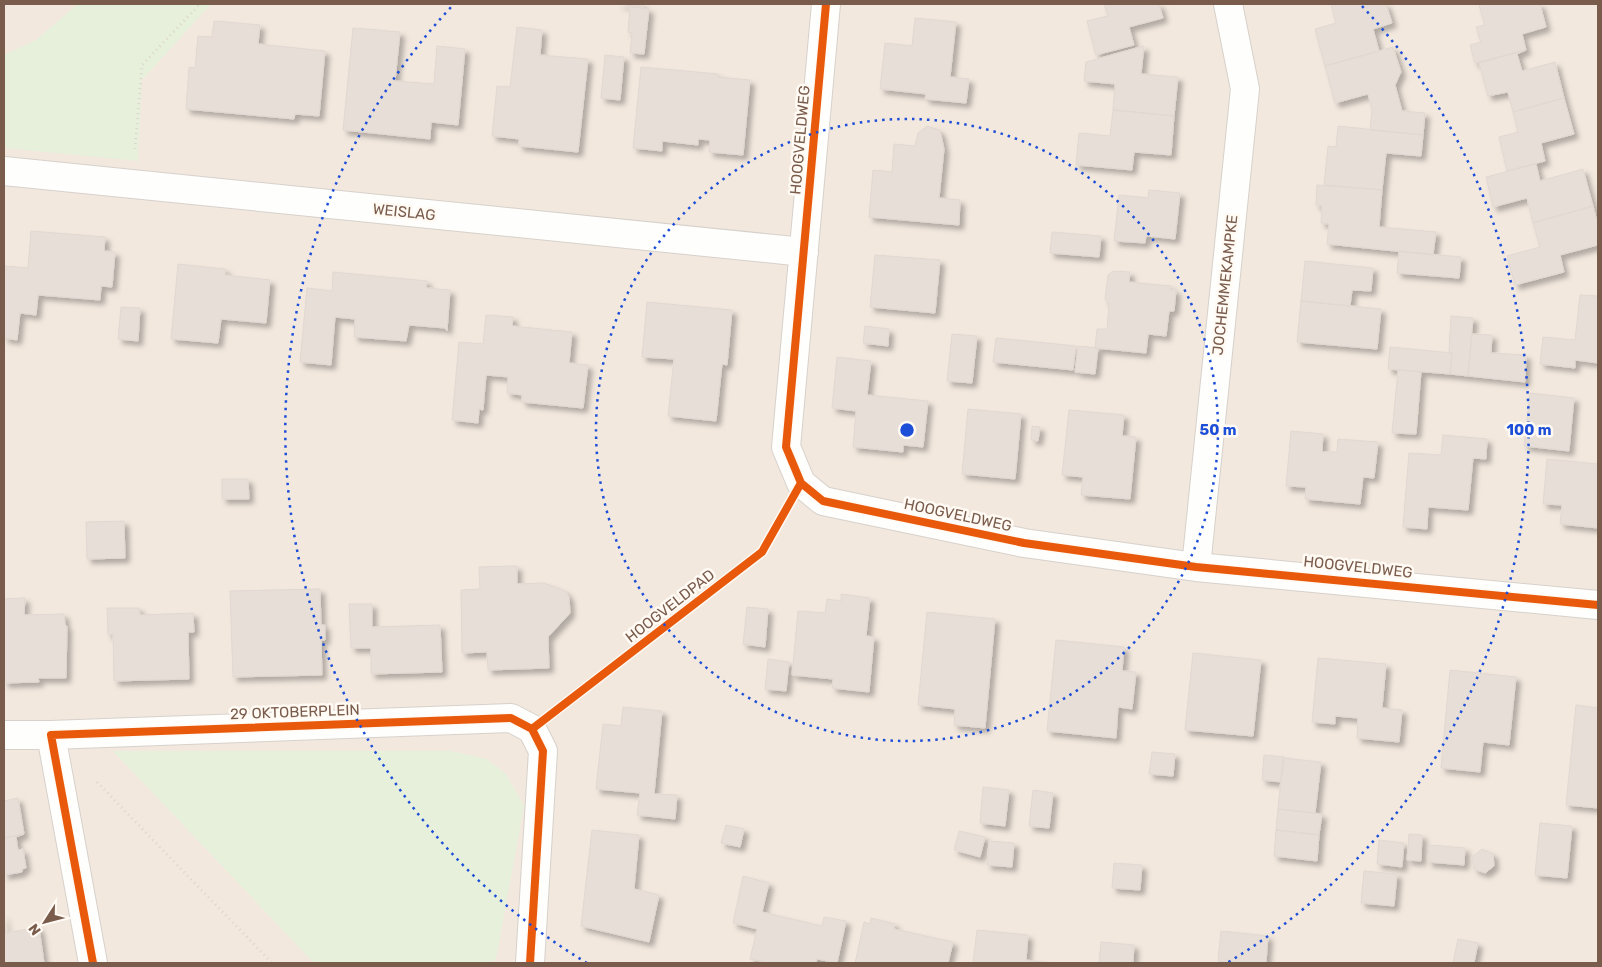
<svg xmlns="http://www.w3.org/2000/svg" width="1602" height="967" font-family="Rubik,sans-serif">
	<defs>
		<filter id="shadow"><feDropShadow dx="4.5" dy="4.5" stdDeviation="2.5" flood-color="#0004"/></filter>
	</defs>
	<rect width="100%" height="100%" fill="#f9f5f0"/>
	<path fill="#f2e8de" d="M 4,4 L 1598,4 L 1598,963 L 4,963 Z"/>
	<path fill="#e7f0db" d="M 78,4 L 211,4 L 142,80 L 138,161 L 4,148 L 4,55 L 36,40 Z
		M 113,751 L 451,751 L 487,759 L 506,774 L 524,806 L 496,959 L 490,963 L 314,963 Z"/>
	<path fill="#e6ded7" stroke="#e2d8d2" filter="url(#shadow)" d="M 618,4 L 643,4 L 642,7 Z
		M 1104,4 L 1159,4 L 1163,18 L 1129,27 L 1134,45 L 1096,55 L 1087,21 L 1108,16 Z
		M 1331,4 L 1386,4 L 1392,23 L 1373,29 L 1379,51 L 1325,66 L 1315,29 L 1336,23 Z
		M 1483,4 L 1540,4 L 1546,27 L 1522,34 L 1526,50 L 1475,63 L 1470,45 L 1481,42 L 1476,27 L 1485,25 L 1479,5 Z
		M 630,7 L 649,9 L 644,54 L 630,53 L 632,33 L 628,32 Z
		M 915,18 L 956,22 L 950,77 L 969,79 L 966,103 L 925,99 L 926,94 L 880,89 L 885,43 L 912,46 Z
		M 214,21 L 260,25 L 258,44 L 325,51 L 319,116 L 295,114 L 294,119 L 186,109 L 189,67 L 195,68 L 198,36 L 212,37 Z
		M 517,27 L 542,30 L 540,55 L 588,59 L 578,152 L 519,146 L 519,139 L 492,136 L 497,86 L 510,87 Z
		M 353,28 L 400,32 L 395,81 L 434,84 L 437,46 L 465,49 L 458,125 L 431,122 L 430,139 L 343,130 Z
		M 1144,46 L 1141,74 L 1178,77 L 1174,116 L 1113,110 L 1115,84 L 1084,81 L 1086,62 Z
		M 1393,47 L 1401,72 L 1395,85 L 1402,111 L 1425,113 L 1423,135 L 1370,130 L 1372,109 L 1368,94 L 1335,103 L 1325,66 Z
		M 1526,50 L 1517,54 L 1522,71 L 1555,62 L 1564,98 L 1513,112 L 1508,92 L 1488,96 L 1479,63 Z
		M 605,55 L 624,57 L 620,100 L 601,98 Z
		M 641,67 L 718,74 L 718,77 L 750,80 L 743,155 L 709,152 L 710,140 L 698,139 L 698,145 L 662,141 L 662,151 L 633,148 Z
		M 1564,98 L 1574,134 L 1541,143 L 1545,161 L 1507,171 L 1499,137 L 1518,132 L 1513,112 Z
		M 1113,110 L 1174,116 L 1171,155 L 1134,152 L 1132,170 L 1076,165 L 1079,133 L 1110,136 Z
		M 927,126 L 939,130 L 941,135 L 944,149 L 939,198 L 960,200 L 959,225 L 869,217 L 873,170 L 892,172 L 894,144 L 915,146 L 918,133 Z
		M 1338,126 L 1423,135 L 1421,156 L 1386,153 L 1382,190 L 1324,185 L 1328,146 L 1336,147 Z
		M 1536,164 L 1540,181 L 1583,169 L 1593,206 L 1533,223 L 1527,198 L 1493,207 L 1486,177 Z
		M 1317,185 L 1382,190 L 1379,227 L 1436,232 L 1433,255 L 1327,244 L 1329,224 L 1321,223 L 1322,206 L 1316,205 Z
		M 1149,190 L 1180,193 L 1175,239 L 1146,236 L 1145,243 L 1114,241 L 1119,195 L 1148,198 Z
		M 1593,206 L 1598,225 L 1598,245 L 1560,255 L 1564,272 L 1515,285 L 1507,256 L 1540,247 L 1533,223 Z
		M 31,231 L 105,237 L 104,251 L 115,252 L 112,287 L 101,286 L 100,300 L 38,295 L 36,315 L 20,313 L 17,340 L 4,338 L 4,266 L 28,268 Z
		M 1052,232 L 1101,236 L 1099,257 L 1050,253 Z
		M 1399,251 L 1461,257 L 1459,278 L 1397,273 Z
		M 875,255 L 940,260 L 935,313 L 870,307 Z
		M 1305,261 L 1373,268 L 1371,291 L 1352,290 L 1350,306 L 1301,301 Z
		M 178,264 L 225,269 L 225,275 L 270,280 L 266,323 L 221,319 L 218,343 L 171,339 Z
		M 1113,271 L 1130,272 L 1129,282 L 1171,286 L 1170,290 L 1176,290 L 1174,311 L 1169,311 L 1166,336 L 1148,334 L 1146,353 L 1095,348 L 1097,329 L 1107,329 L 1109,304 L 1105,299 L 1108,275 Z
		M 333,272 L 427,281 L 426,288 L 450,290 L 447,331 L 445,328 L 409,325 L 406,341 L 354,337 L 355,319 L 335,317 L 331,365 L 300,362 L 307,288 L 332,291 Z
		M 1580,295 L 1598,296 L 1598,363 L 1575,360 L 1575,368 L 1540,364 L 1543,337 L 1575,340 Z
		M 1301,301 L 1381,309 L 1377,349 L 1297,342 Z
		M 647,302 L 732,310 L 727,365 L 722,364 L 716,421 L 668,416 L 674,359 L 642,357 Z
		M 121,307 L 140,308 L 138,341 L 118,339 Z
		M 486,315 L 513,317 L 512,326 L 572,332 L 569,363 L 588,365 L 583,408 L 522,402 L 522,395 L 507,393 L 508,377 L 486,375 L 483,410 L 479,409 L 478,423 L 452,420 L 459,342 L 483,344 Z
		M 1451,316 L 1473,318 L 1468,376 L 1450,374 L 1452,353 L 1449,352 Z
		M 865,326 L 889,329 L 888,346 L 863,343 Z
		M 952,334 L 977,336 L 972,383 L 947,381 Z
		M 1472,334 L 1492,335 L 1491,353 L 1526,355 L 1525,382 L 1468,376 Z
		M 996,338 L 1076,346 L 1073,370 L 993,362 Z
		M 1078,346 L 1098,348 L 1095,374 L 1075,372 Z
		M 1390,347 L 1452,353 L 1450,374 L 1388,369 Z
		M 837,357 L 871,361 L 867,395 L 928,401 L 923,447 L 903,445 L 903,452 L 853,447 L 856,411 L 832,408 Z
		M 1398,370 L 1421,372 L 1416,434 L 1392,433 Z
		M 1530,393 L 1574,398 L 1569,451 L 1524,446 Z
		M 968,409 L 1021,414 L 1015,479 L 962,474 Z
		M 1069,410 L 1124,415 L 1122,436 L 1136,437 L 1130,499 L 1081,495 L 1083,477 L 1062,475 Z
		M 1032,426 L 1040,427 L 1038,441 L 1031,440 Z
		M 1291,431 L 1323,434 L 1322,452 L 1337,452 L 1338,439 L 1378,442 L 1374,478 L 1363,477 L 1360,504 L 1305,499 L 1306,487 L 1286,486 Z
		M 1443,435 L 1487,439 L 1486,459 L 1473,458 L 1468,510 L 1428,507 L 1427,529 L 1403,527 L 1409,453 L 1441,455 Z
		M 1547,459 L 1598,464 L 1598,528 L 1560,524 L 1562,505 L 1543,504 Z
		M 222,479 L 248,479 L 249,499 L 222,499 Z
		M 124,521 L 125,558 L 87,559 L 86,522 Z
		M 517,566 L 517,584 L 544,583 L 565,591 L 569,597 L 570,613 L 548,637 L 549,668 L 488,670 L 487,652 L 462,653 L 461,590 L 480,589 L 479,567 Z
		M 320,589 L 321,625 L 325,625 L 325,640 L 321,640 L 322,675 L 233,677 L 230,591 Z
		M 841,594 L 870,598 L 866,636 L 874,637 L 869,692 L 832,688 L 833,679 L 792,675 L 798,611 L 825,613 L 827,599 L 841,601 Z
		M 25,598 L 24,615 L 64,614 L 65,624 L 67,627 L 66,678 L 38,678 L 39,682 L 4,683 L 4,599 Z
		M 349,604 L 372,604 L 372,627 L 440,625 L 442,672 L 371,674 L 371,648 L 351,648 Z
		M 747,607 L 768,609 L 765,647 L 743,644 Z
		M 107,608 L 139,608 L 140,615 L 193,613 L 194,632 L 188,632 L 189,679 L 114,681 L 113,634 L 108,635 Z
		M 927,612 L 995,619 L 985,728 L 954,725 L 955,709 L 918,705 Z
		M 1056,640 L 1124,647 L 1122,671 L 1136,672 L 1132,709 L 1118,707 L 1116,738 L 1047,731 Z
		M 1193,653 L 1261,660 L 1253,736 L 1185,730 Z
		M 1318,658 L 1386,664 L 1382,708 L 1402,710 L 1399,742 L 1357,738 L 1358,718 L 1335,716 L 1335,724 L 1312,722 Z
		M 768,659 L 789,662 L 786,691 L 765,689 Z
		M 1450,670 L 1516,677 L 1509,745 L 1483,742 L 1480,772 L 1441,768 Z
		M 1576,705 L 1598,708 L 1598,808 L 1566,805 Z
		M 623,707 L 662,711 L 654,794 L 677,795 L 675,819 L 637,815 L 640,793 L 596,789 L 603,724 L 621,726 Z
		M 1152,752 L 1175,754 L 1173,776 L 1149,774 Z
		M 1264,755 L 1284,757 L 1281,782 L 1262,780 Z
		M 1283,758 L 1321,762 L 1315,813 L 1278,809 Z
		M 983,787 L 1009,790 L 1005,826 L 980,823 Z
		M 1033,790 L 1053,793 L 1049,828 L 1029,826 Z
		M 18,798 L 24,834 L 4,838 L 4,801 Z
		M 1278,809 L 1322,814 L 1319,835 L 1276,830 Z
		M 1540,823 L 1572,826 L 1567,878 L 1535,875 Z
		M 726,825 L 744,829 L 740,847 L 721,843 Z
		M 592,830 L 639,835 L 634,889 L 659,895 L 649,942 L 581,926 Z
		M 1276,830 L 1319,835 L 1317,861 L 1274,856 Z
		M 959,831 L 985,837 L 980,857 L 954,850 Z
		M 24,834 L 16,837 L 18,850 L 23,849 L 26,868 L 22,869 L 22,872 L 4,875 L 4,838 Z
		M 1409,834 L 1422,835 L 1421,861 L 1407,860 Z
		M 1379,840 L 1404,843 L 1402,867 L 1377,864 Z
		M 989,841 L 1014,843 L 1012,867 L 987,865 Z
		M 1429,845 L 1465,848 L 1464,865 L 1428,862 Z
		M 1482,849 L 1493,854 L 1494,866 L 1485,873 L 1474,869 L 1472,857 Z
		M 1114,863 L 1142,865 L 1140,890 L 1112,888 Z
		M 1364,871 L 1397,874 L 1394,906 L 1361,903 Z
		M 743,876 L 769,883 L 762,912 L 822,926 L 824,917 L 846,921 L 837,963 L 817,959 L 816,963 L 769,963 L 750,959 L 757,929 L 733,923 Z
		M 4,915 L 6,933 L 39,927 L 44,963 L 4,963 Z
		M 871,918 L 895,924 L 894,929 L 953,942 L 948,963 L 855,963 L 864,922 L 870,924 Z
		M 977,930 L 1028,935 L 1026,960 L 1053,963 L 973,963 Z
		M 1221,931 L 1268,936 L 1266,963 L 1235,963 L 1218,961 Z
		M 1458,939 L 1478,943 L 1474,963 L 1453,963 Z
		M 1101,942 L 1134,945 L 1133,963 L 1099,963 Z"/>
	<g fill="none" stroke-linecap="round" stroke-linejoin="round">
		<g stroke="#d7d1cb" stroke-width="30">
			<path id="minor" d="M 826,4 L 786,447 L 801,483 L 823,501 L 1024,543 L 1196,567 L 1598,605
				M 4,171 L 804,252
				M 1196,567 L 1245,89 L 1228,4
				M 4,735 L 51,735
				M 93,963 L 51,735 L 511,718 L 532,729 L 543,751 L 530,963"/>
		</g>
		<path stroke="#dcd5d0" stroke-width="3" stroke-dasharray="1 4" stroke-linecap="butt" d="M 135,149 L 142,65 L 200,4
			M 97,782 L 272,963"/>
		<use href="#minor" stroke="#fefefd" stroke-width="28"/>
		<g stroke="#fffaf3" stroke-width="11">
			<path id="cycleway" d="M 826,4 L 786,447 L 801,483 L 823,501 L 1024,543 L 1196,567 L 1598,605
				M 532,729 L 762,552 L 801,483
				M 93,963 L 51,735 L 511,718 L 532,729 L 543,751 L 530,963"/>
		</g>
		<use href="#cycleway" stroke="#e8590c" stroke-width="8"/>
	</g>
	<g fill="none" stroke="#1d4ed8" stroke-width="2.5" stroke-dasharray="2.5 5">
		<circle cx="907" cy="430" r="311"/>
		<path d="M587 963A622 622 0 0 1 452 6M1362 6A622 622 0 0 1 1227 963"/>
	</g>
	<g text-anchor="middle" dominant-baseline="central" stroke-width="5" stroke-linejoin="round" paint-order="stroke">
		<g font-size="15" fill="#7a5c4d" stroke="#fffaf3">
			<text transform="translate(800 140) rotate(-85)">HOOGVELDWEG</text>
			<text transform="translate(404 212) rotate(6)">WEISLAG</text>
			<text transform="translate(1225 285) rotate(-84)">JOCHEMMEKAMPKE</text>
			<text transform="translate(958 515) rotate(12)">HOOGVELDWEG</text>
			<text transform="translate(1358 567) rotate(6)">HOOGVELDWEG</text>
			<text transform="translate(670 606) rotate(-38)">HOOGVELDPAD</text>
			<text transform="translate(295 712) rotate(-2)">29 OKTOBERPLEIN</text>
		</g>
	</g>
	<circle cx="907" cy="430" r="8" fill="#1d4ed8" stroke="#fffaf3" stroke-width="2.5"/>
	<g font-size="15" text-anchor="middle" font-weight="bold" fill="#1d4ed8" stroke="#fffaf3" stroke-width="5" stroke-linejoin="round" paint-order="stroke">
		<text x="1218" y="435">50 m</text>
		<text x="1529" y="435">100 m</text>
	</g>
	<rect width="1602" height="967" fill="none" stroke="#7a5c4d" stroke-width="10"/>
	<g transform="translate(45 922) rotate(234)" stroke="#fffaf3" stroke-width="4" paint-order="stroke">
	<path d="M0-4L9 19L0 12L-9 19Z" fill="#7a5c4d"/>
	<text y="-8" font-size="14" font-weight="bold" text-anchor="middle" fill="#7a5c4d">N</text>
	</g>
</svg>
